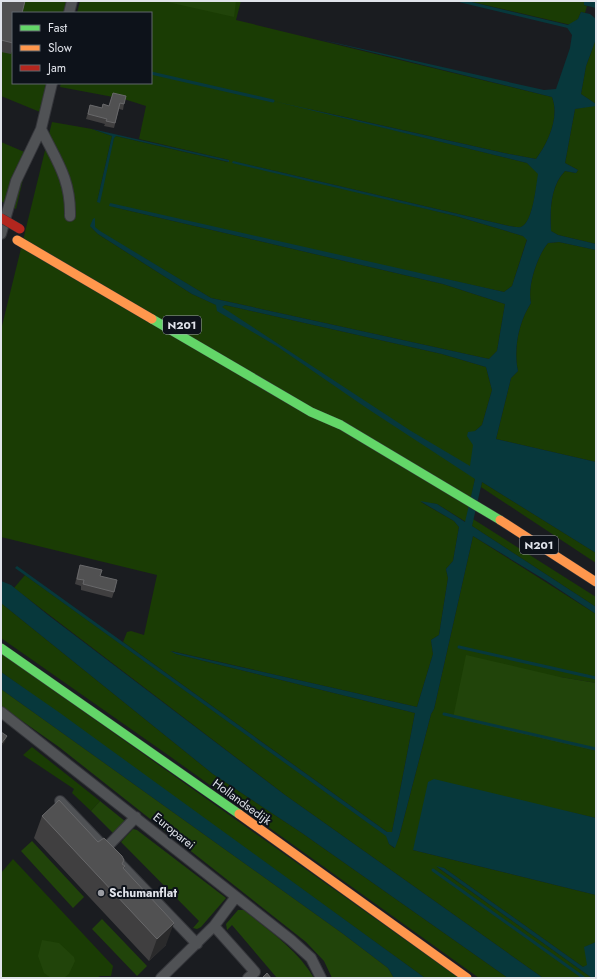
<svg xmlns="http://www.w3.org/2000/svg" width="597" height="979" font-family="Jost,sans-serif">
	<rect width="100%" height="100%" fill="#1a1c20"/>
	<path fill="#1a3c04" d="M 1,1 L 68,1 L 65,13 L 13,13 L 13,83 L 47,83 L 40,112 L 1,96 Z
		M 80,1 L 241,1 L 236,20 L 552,97 C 560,117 548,143 536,159 L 504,153 L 305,108 L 527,163 L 539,174 C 536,185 533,223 521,227 C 518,228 512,226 509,226 L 233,161 L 456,216 L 523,236 L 527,239 L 512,286 L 504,292 L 109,206 L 443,284 L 505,304 L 497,351 L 489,359 L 211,298 L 90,226 L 98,234 L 192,294 L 221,307 L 225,305 L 442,354 L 486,367 L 492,390 L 482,425 L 475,431 L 473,445 L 475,479 L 466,522 L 437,504 L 421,502 L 454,521 L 459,527 L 453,561 L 446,569 L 448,578 L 439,635 L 431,640 L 433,654 L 417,707 L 171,651 L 176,654 L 415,713 L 392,832 L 387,832 L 123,642 L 127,632 L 131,631 L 144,635 L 157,575 L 1,537 L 1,330 L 52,122 L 92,129 L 112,136 L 97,202 L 114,138 L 116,136 L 228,162 L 229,160 L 139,139 L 146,106 L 124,99 L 60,87 L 61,83 L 151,83 L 151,13 L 77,13 Z
		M 468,1 L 584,1 L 584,5 L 587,6 L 585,13 L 581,12 L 578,19 L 571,25 Z
		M 596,39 L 596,104 L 581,94 L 586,66 Z
		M 596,105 L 596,244 L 558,235 L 551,231 C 550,210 550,187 565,171 L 576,173 L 578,170 L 565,163 L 575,109 Z
		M 1,142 L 29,154 L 16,209 L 1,201 Z
		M 559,242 L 596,250 L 596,462 L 496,439 L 511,378 L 518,371 C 513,349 519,321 531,303 C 527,287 537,256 548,243 Z
		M 482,482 L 596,553 L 596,563 L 481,487 Z
		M 473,519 L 596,597 L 596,607 L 472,526 Z
		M 473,536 L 596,614 L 596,683 L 560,677 L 454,718 L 596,751 L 596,818 L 565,811 L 413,850 L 596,895 L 596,942 L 585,947 L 588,965 L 583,967 L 444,868 L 437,867 L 592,978 L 543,978 L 285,795 L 14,588 L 25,575 L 387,836 L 389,844 L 394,848 L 399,837 L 431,714 L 434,709 Z
		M 1,603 L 213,774 L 302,833 L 508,978 L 479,978 L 168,755 L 1,638 Z
		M 1,653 L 459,978 L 425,978 L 1,672 Z
		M 32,747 L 100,801 L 91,811 L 72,793 L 74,789 L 23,755 Z
		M 13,859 L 113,966 L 111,976 L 100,976 L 97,978 L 1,978 L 1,873 Z"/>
	<path fill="#21440a" d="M 163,1 L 227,2 L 236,1 L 234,17 Z
		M 466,655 L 560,677 L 596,683 L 596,751 L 453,718 Z
		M 1,689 L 342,933 L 388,968 L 394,978 L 332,978 L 324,961 L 306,942 L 59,747 L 1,706 Z
		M 100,801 L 126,822 L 114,834 L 91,811 Z
		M 133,829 L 137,830 L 226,898 L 201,927 L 197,929 L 193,928 L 199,921 L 121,842 Z
		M 32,841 L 84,897 L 73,908 L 21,851 Z
		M 238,910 L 244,910 C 269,931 297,949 314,978 L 277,978 L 232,925 L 227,930 L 226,924 Z
		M 102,919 L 147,966 L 137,976 L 92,929 Z
		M 42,940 L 59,943 L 74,957 L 75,961 L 69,974 L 64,978 L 51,978 L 44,973 L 38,956 Z"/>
	<path fill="#07383c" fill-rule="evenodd" d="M 584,1 L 596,1 L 596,8 L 584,5 Z
		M 581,12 L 590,14 L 596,19 L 596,39 L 586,66 L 581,94 L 596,104 L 596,106 L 575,109 L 565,163 L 578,170 L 576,173 L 565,171 C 550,186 550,211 551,231 L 558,235 L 596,244 L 596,250 L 559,242 L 548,243 C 537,256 527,287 531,303 C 519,321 513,349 518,371 L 511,378 L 496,439 L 596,462 L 596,553 L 482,482 L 472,526 L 596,607 L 596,614 L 545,580 L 473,536 L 434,709 L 431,714 L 399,837 L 395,848 L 389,844 L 386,836 L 15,568 L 17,566 L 387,832 L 392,832 L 415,713 L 176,654 L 170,651 L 417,707 L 433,654 L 431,640 L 439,635 L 448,578 L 446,569 L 453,561 L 459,527 L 454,521 L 420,501 L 437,504 L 465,522 L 475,479 L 368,409 L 278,347 L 217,311 L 216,305 L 192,294 L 98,234 L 90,226 L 93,219 L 95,218 L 95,227 L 100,231 L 211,298 L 489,359 L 497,351 L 505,304 L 443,284 L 109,206 L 110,203 L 504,292 L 512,286 L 527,240 L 523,236 L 456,216 L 232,163 L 233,161 L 509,226 C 512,226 518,228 521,227 C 533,223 536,185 538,174 L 527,163 L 273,101 L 504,153 L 536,159 C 548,143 560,117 552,97 L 318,39 L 544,90 L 556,89 L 570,48 L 572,35 L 566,26 L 578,19 ZM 225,305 L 442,354 L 486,367 L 492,390 L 482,425 L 475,431 L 468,432 L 467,436 L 473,445 L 470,466 L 411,431 L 222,307 Z
		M 92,129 L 229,160 L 229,162 L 116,136 L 114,138 L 100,203 L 97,202 L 112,136 Z
		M 1,581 L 11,585 L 48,615 L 285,795 L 543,978 L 508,978 L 302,833 L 213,774 L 1,603 Z
		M 1,672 L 60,713 L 425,978 L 394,978 L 388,968 L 342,933 L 1,689 Z
		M 434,779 L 596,818 L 596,895 L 413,850 L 428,782 Z
		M 436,866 L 444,868 L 583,967 L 587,965 L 584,947 L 596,942 L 596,978 L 592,978 Z"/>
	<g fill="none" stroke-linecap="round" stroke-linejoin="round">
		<path stroke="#07383c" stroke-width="3" d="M 461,1 L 570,27
			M 151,73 L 273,101
			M 459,647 L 596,678
			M 444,714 L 596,749
			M 433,870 L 584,978"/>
		<g stroke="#35363b" stroke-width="12">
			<path id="street" d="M 69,13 L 72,1
				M 41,129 C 56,160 71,179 70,216
				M 1,234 L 16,181 L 41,129 L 52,83
				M 1,712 L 291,940 L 311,958 L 321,978
				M 60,801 L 197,944
				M 106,848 L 136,817
				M 214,926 L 255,972 L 248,978
				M 161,978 L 214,926 L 235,898"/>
		</g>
		<g stroke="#35363b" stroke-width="10">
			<path id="fast" d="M 152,319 L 311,412 L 341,425 L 500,520
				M 1,648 L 239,814"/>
		</g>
		<g stroke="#35363b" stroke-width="10">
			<path id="slow" d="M 17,240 L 152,319
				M 500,520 L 596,582
				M 239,814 L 467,978"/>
		</g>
		<use href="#street" stroke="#505255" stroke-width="10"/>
		<use href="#fast" stroke="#63d668" stroke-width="9"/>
		<use href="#slow" stroke="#ff974d" stroke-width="9"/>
		<g stroke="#35363b" stroke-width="10" stroke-linecap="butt">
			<path id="jam-bridge" d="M 1,218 L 20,229"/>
		</g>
		<use href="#jam-bridge" stroke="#b3261e" stroke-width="9"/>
	</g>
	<path fill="#403f40" d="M 1,1 L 13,13 L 13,49 L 11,54 L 1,52 Z
		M 113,93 L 124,104 L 123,110 L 119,109 L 114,128 L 104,126 L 105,124 L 86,119 L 90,105 L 102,108 L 103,104 L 109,106 Z
		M 80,565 L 100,576 L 114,592 L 112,598 L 81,590 L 81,586 L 75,584 L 78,571 Z
		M 42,816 L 98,842 L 124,860 L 122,864 L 125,866 L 124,869 L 166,945 L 149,961 L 34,838 Z"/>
	<path fill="#2a2a2b" d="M 7,736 L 5,742 L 1,747 L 1,744 Z
		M 174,923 L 166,945 L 149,961 L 157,939 Z"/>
	<path fill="#515152" stroke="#68686a" d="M 1,1 L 25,1 L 22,13 L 13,13 L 13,43 L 1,40 Z
		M 113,93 L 126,96 L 124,104 L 120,103 L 115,123 L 106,121 L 107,119 L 88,114 L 90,105 L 102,108 L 103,104 L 109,106 Z
		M 80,565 L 102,570 L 100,576 L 117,580 L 114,592 L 83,584 L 84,580 L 77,579 Z
		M 1,732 L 7,736 L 1,744 Z
		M 59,800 L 98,842 L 104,838 L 122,856 L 124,860 L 122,864 L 125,866 L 123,868 L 174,923 L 157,939 L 42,816 Z
		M 267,973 L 271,978 L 262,978 Z"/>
	<circle fill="#9b9da3" stroke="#0d121a" stroke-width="1.5" cx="101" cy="893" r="4"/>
	<g text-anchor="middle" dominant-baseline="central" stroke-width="4" stroke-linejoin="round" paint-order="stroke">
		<g fill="#0d121a" stroke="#a1a4ac" stroke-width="1">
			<rect x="163" y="316" width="38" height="18" rx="3"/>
			<rect x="520" y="536" width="38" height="18" rx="3"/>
		</g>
		<g font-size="11" font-weight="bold" fill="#e0e3ea">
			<text x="182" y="325">N201</text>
			<text x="539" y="545">N201</text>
		</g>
		<g font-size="12" fill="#e0e3ea" stroke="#0d121a">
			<text transform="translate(242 802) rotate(36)">Hollandsedijk</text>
			<text transform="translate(174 831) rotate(39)">Europarei</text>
		</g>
		<g font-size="12" font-weight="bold" fill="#e0e3ea" stroke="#0d121a" text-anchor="start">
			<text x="109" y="893">Schumanflat</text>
		</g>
	</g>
	<rect width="597" height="979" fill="none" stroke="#e0e3ea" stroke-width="4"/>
	<rect x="12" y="12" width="140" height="72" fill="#0d121a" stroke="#61666d"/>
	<rect x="20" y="25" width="20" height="6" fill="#63d668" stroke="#61666d"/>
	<text x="48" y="32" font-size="12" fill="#e0e3ea">Fast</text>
	<rect x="20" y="45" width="20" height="6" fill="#ff974d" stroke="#61666d"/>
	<text x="48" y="52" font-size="12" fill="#e0e3ea">Slow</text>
	<rect x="20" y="65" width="20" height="6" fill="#b3261e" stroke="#61666d"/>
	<text x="48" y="72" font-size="12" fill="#e0e3ea">Jam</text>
</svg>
